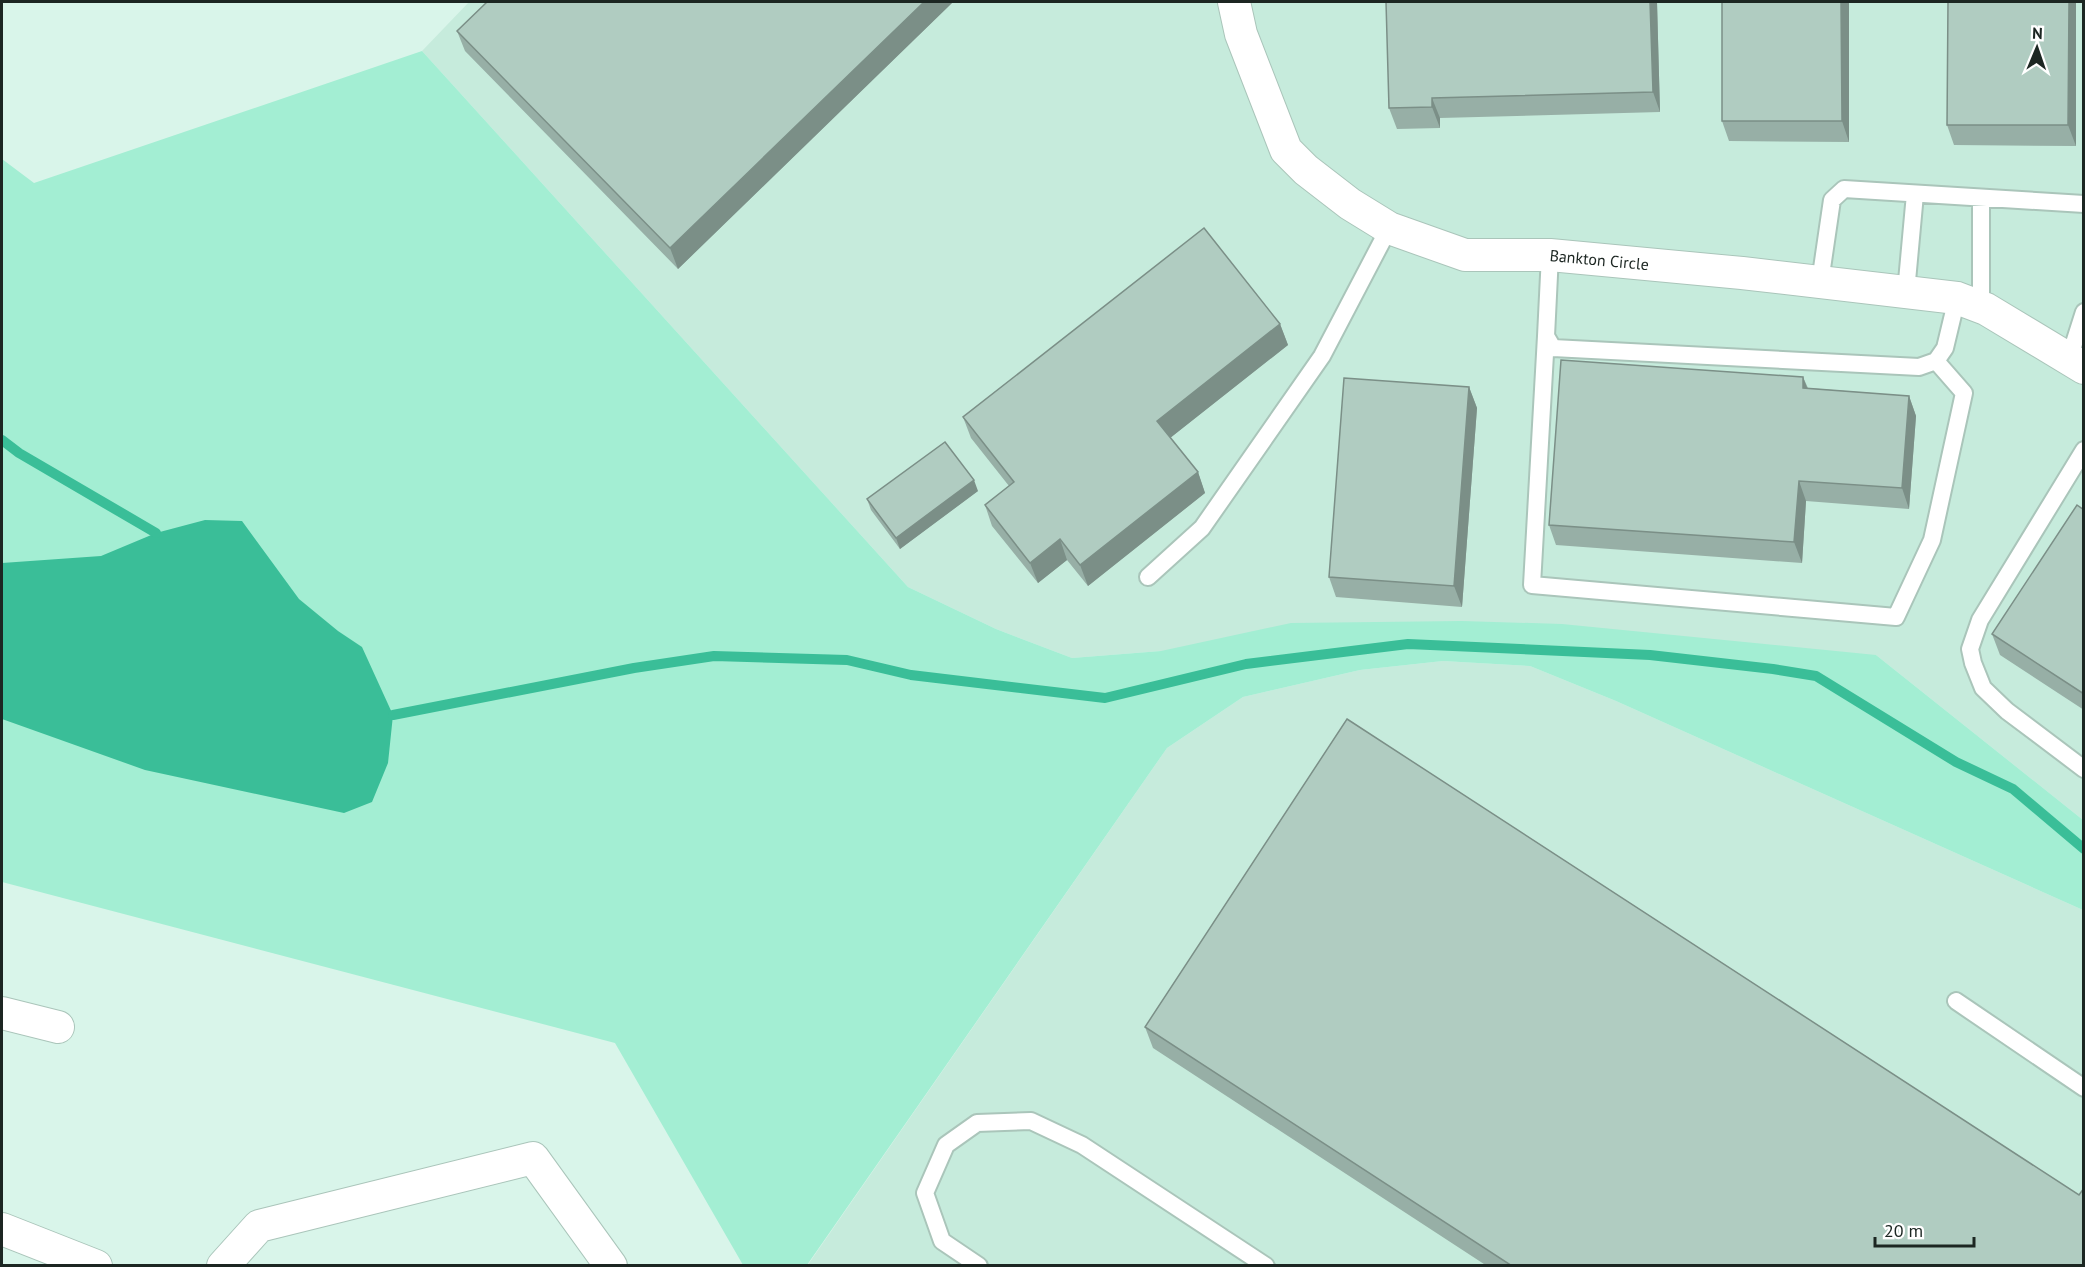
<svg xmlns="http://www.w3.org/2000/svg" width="2085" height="1267" font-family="'PT Sans',sans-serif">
	<rect width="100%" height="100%" fill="#d9f5ea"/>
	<path fill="#c6ebdc" d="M 469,2 L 2083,2 L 2083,820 L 1876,655 L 1161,651 L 1072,658 L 996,629 L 908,587 L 422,51 Z
		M 1443,661 L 1530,666 L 1616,701 L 2083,910 L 2083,1265 L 807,1266 L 1167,748 L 1243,697 L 1360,670 Z"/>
	<path fill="#a3eed3" d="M 422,51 L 908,587 L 996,629 L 1072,658 L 1161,651 L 1291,623 L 1462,621 L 1562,624 L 1876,655 L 2083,820 L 2083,910 L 1616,701 L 1530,666 L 1443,661 L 1360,670 L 1243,697 L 1167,748 L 807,1265 L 743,1265 L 615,1043 L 2,882 L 2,159 L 34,183 Z"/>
	<path fill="#3abe98" d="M 205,520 L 242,521 L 299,599 L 338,631 L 362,647 L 393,715 L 388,763 L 372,802 L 344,813 L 145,770 L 2,719 L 2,563 L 101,556 L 156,533 Z"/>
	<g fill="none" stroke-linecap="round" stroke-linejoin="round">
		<path stroke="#3abe98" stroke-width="10" d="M 2,440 L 19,453 L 156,533
			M 393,715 L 634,668 L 714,656 L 847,660 L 911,675 L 1105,698 L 1246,664 L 1408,644 L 1650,655 L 1773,669 L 1816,676 L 1956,762 L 2013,789 L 2084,849"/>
		<g stroke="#aac5ba" stroke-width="20">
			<path id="service" d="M 1981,198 L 1981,308
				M 1550,255 L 1546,336 L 1553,348 L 1919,367 L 1936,361 L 1945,348 L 1957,298
				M 1820,282 L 1832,200 L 1844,189 L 2084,204
				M 1906,292 L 1915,194
				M 1546,336 L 1532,585 L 1896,617 L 1932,540 L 1964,393 L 1936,361
				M 2069,359 L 2084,312
				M 2084,450 L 1980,620 L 1970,649 L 1973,663 L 1983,688 L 2007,711 L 2084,769
				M 1148,577 L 1202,528 L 1322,356 L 1389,228
				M 1956,1001 L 2084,1088
				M 979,1266 L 942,1241 L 925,1193 L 946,1145 L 977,1123 L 1031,1121 L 1082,1145 L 1266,1266"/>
		</g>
		<g stroke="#aac5ba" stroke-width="34">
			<g id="minor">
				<path id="s1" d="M 1234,2 L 1241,34 L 1286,150 L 1306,170 L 1350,204 L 1389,228 L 1465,255 L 1550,255 L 1742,273 L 1957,298 L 1986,309 L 2084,368"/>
				<path d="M 2,1013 L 58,1027"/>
				<path d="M 2,1229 L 96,1266"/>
				<path d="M 223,1266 L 259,1226 L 533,1158 L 611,1266"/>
			</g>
		</g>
		<use href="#service" stroke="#fff" stroke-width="16"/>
		<use href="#minor" stroke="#fff" stroke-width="32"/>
	</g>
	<path fill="#97afa6" d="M 953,2 L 678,269 L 465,51 L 457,31 Z
		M 1657,2 L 1660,112 L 1440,118 L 1440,128 L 1397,129 L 1389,108 Z
		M 1849,2 L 1849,142 L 1729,141 L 1722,121 Z
		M 1948,2 L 2076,2 L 2076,146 L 1954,145 L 1947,125 Z
		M 1280,324 L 1288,345 L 1170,438 L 1198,472 L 1205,493 L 1088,586 L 1067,560 L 1038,583 L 992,526 L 985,505 L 1009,486 L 971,438 L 963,417 Z
		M 1803,377 L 1808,388 L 1909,396 L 1916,416 L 1909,509 L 1806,501 L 1802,563 L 1556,545 L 1549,525 Z
		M 1469,387 L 1477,408 L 1462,607 L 1336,597 L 1329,577 Z
		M 978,491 L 900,549 L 871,510 L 867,499 Z
		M 2084,510 L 2084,710 L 2000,655 L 1992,634 Z
		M 1145,1027 L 2079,1195 L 2084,1266 L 1487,1266 L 1153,1048 Z"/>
	<path fill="#7b8f87" d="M 924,2 L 953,2 L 678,269 L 670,248 Z
		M 1650,2 L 1657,2 L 1660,112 L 1653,92 Z
		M 1841,2 L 1849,2 L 1849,142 L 1842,121 Z
		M 2069,2 L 2076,2 L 2076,146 L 2068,125 Z
		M 1432,98 L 1440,118 L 1440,128 L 1432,107 Z
		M 1280,324 L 1288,345 L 1165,442 L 1157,421 Z
		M 1803,377 L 1811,398 L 1803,388 Z
		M 1469,387 L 1477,408 L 1462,607 L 1454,586 Z
		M 1909,396 L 1916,416 L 1909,509 L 1902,488 Z
		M 1198,472 L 1205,493 L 1088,586 L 1080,565 Z
		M 974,480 L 978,491 L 900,549 L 896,538 Z
		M 1799,481 L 1806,501 L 1802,563 L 1794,542 Z
		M 1060,539 L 1067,560 L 1038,583 L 1030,563 Z"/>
	<path fill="#b0ccc1" stroke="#7b8f87" stroke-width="1.5" d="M 487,2 L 924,2 L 670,248 L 457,31 Z
		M 1386,2 L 1650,2 L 1653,92 L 1432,98 L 1432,107 L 1389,108 Z
		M 1722,2 L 1841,2 L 1842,121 L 1722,121 Z
		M 1948,2 L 2069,2 L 2068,125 L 1947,125 Z
		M 1204,228 L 1280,324 L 1157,421 L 1198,472 L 1080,565 L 1060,539 L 1030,563 L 985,505 L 1014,482 L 963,417 Z
		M 1561,360 L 1803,377 L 1803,388 L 1909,396 L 1902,488 L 1799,481 L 1794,542 L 1549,525 Z
		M 1344,378 L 1469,387 L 1454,586 L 1329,577 Z
		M 945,442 L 974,480 L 896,538 L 867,499 Z
		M 2077,505 L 2084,510 L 2084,694 L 1992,634 Z
		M 1347,719 L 2079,1195 L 2084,1188 L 2084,1266 L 1512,1266 L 1145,1027 Z"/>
	<g text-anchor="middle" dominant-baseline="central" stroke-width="5" stroke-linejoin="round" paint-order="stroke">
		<g font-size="16" fill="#1c2622" stroke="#fff">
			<text stroke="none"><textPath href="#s1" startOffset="502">Bankton Circle</textPath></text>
		</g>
	</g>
	<rect width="2085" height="1267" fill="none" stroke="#1c2622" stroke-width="6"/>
	<g transform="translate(2037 48) rotate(2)" stroke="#ffffff" stroke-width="4.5" paint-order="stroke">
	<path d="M0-4.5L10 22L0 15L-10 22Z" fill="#1c2622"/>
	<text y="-9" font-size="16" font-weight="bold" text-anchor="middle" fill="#1c2622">N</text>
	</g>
	<path d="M1875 1237v9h99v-9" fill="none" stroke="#1c2622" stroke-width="3"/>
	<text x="1884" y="1237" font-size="18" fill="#1c2622" stroke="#ffffff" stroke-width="4.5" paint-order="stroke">20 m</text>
</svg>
